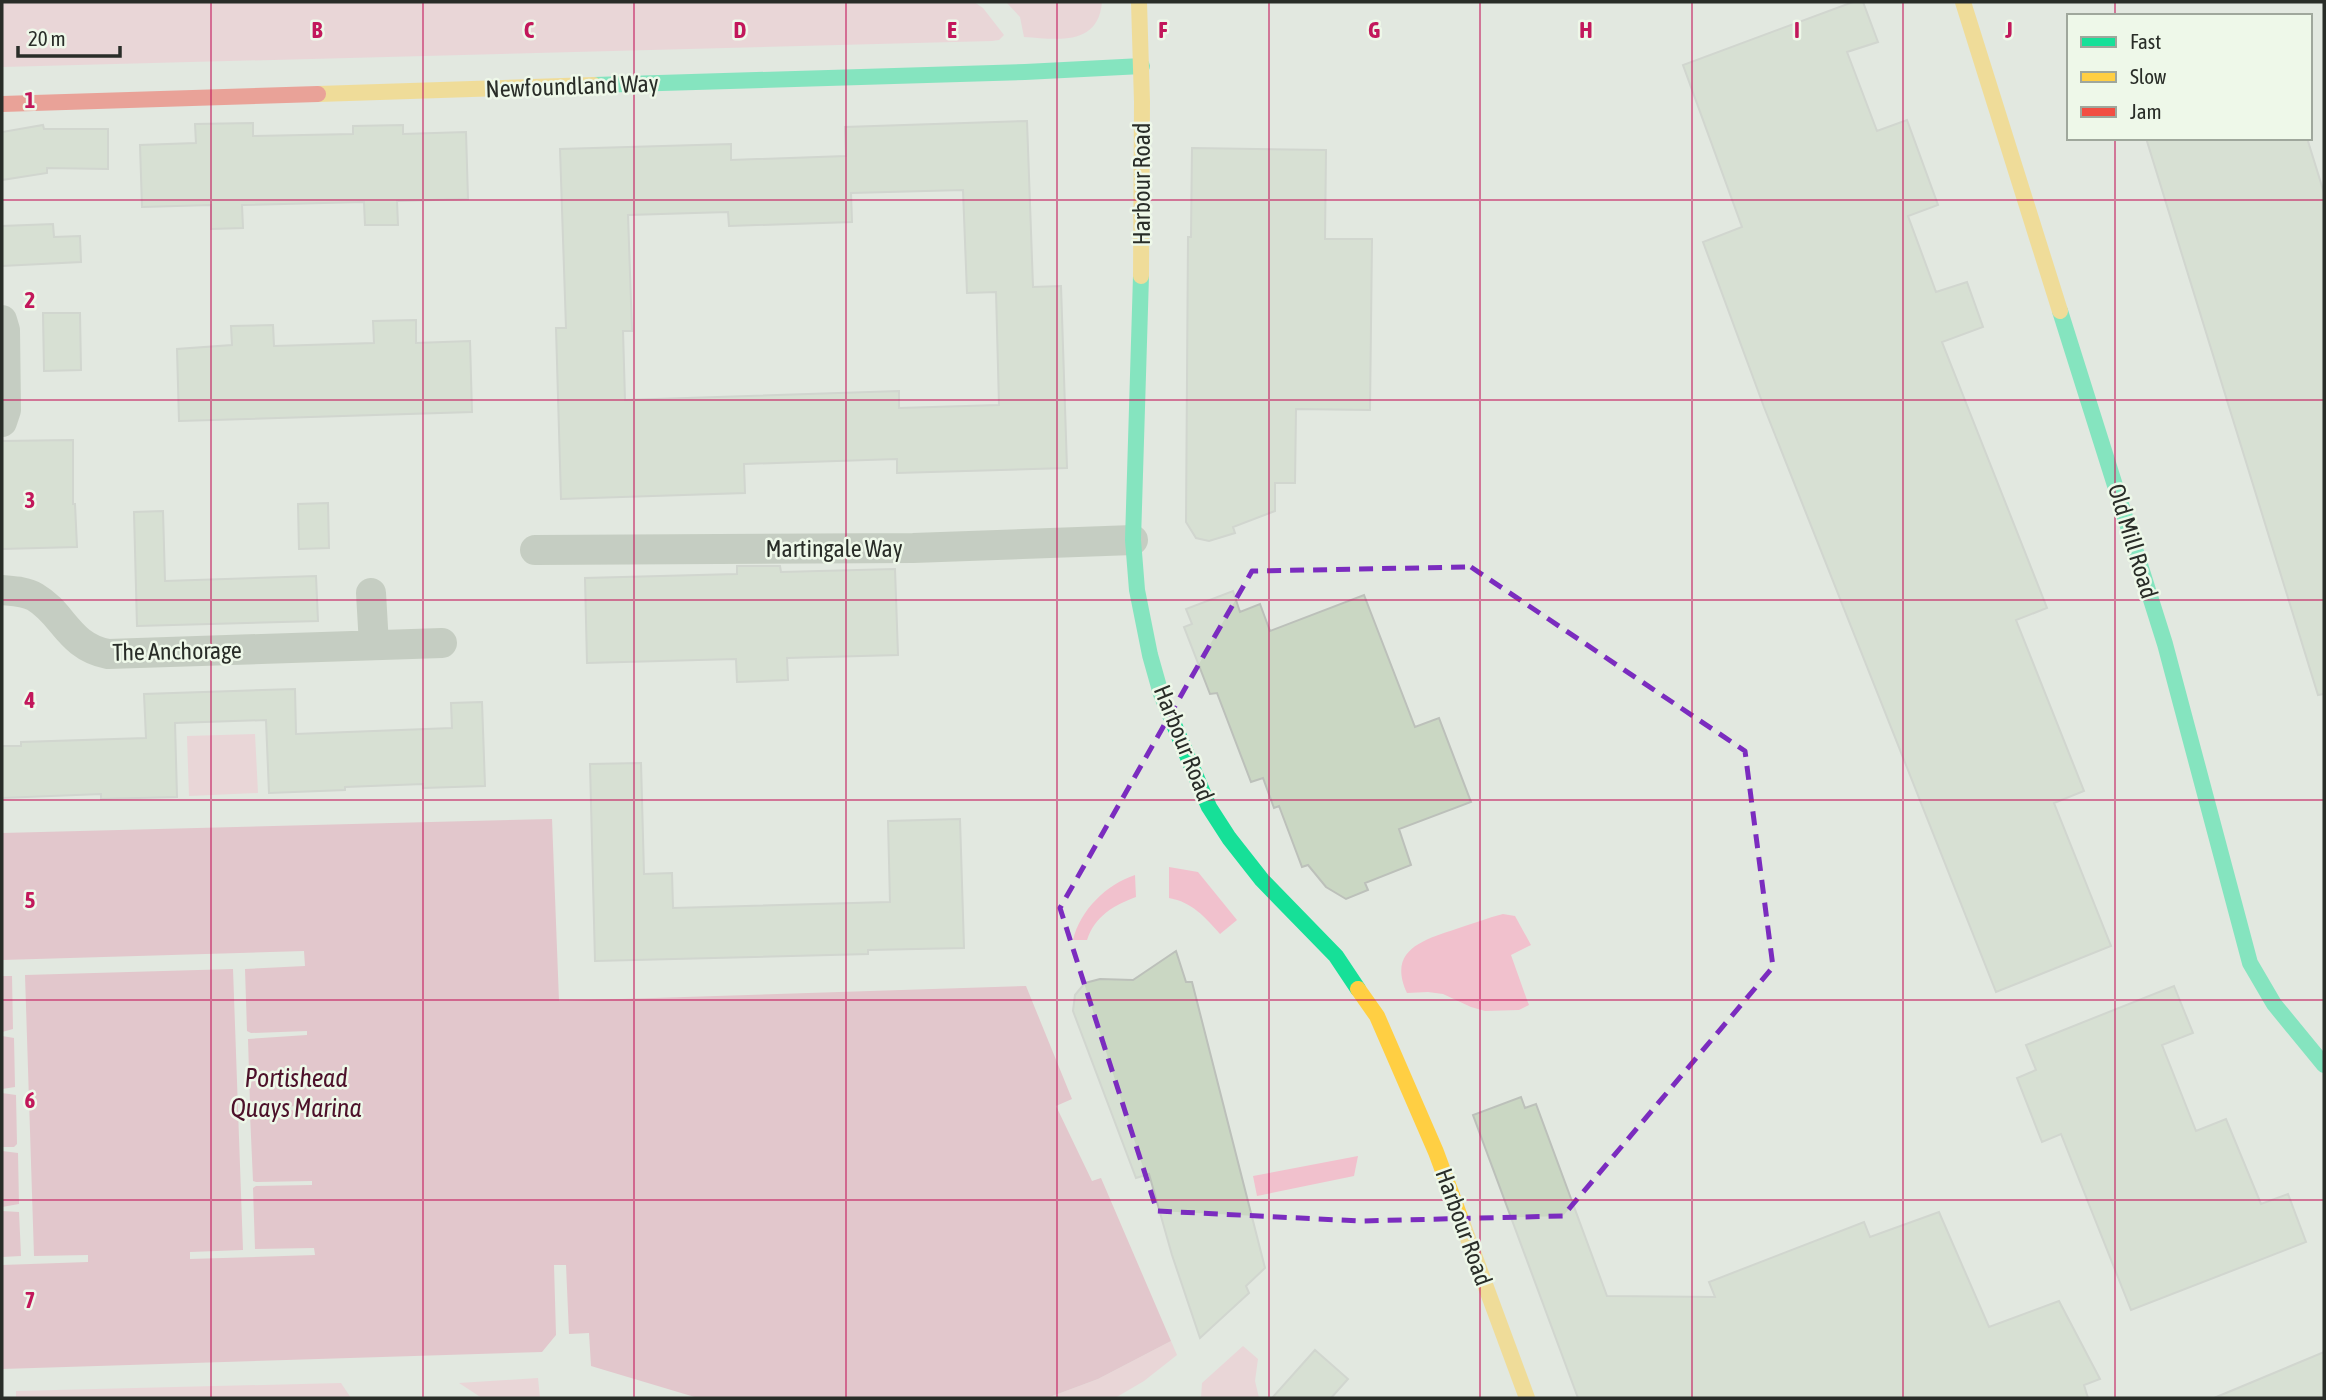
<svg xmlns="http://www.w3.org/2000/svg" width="2326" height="1400" font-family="'Asap Condensed',sans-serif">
	<rect width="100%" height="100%" fill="#e2e8e0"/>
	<path fill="#f1c1cd" d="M 2,2 L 974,2 L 983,8 L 1004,35 L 999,40 L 992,41 L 2,67 Z
		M 1006,2 L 1102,2 C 1098,47 1057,39 1024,37 L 1020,17 Z
		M 255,734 L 258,793 L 189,796 L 187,736 Z
		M 1169,867 L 1198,872 L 1237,920 L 1220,934 C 1205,917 1192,902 1169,898 Z
		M 1135,875 L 1136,897 C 1114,905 1095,916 1087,940 L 1073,940 C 1080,910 1107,884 1135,875 Z
		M 1503,914 L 1515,916 L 1531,945 L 1511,955 L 1527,1000 L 1529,1005 L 1519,1010 L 1485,1011 L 1471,1007 L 1443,994 L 1428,992 L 1407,993 C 1387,950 1423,940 1456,929 C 1472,924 1487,918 1503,914 Z
		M 1358,1156 L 1354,1176 L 1257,1196 L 1253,1176 Z
		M 1171,1341 L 1177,1355 L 1144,1381 L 1115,1398 L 1047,1398 L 1098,1379 Z
		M 1243,1346 L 1258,1359 L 1255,1381 L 1259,1398 L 1201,1398 L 1202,1383 Z
		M 538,1378 L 540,1398 L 482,1398 L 459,1383 Z
		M 341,1383 L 351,1398 L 16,1398 L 16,1391 Z"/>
	<path fill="#e2a0b3" d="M 552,819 L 559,1001 L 1026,986 L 1072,1099 L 1056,1106 L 1092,1181 L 1101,1178 L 1171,1341 L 1098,1379 L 1047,1398 L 698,1398 L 591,1366 L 589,1333 L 569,1334 L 566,1265 L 554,1265 L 556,1335 L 542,1352 L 2,1369 L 2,833 Z"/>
	<path fill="#e2e8e0" d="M 304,951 L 305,966 L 245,969 L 247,1031 L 251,1033 L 307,1031 L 307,1035 L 248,1039 L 250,1105 L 254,1107 L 309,1106 L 310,1110 L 253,1111 L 250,1114 L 253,1181 L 256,1182 L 312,1181 L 312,1185 L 256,1186 L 253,1188 L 255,1249 L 314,1248 L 315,1255 L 190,1259 L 190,1252 L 243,1250 L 233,969 L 25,975 L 34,1256 L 88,1255 L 88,1262 L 2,1265 L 2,1257 L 21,1256 L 19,1212 L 2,1211 L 2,1207 L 19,1204 L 18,1153 L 2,1151 L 2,1147 L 14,1147 L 17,1144 L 16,1095 L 2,1093 L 2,1089 L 15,1087 L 14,1038 L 2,1036 L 2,1032 L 13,1029 L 12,976 L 2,976 L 2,960 Z"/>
	<path fill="#cad7c3" stroke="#bcc0ba" stroke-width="2" fill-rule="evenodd" d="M 1853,2 L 1863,2 L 1878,42 L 1847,52 L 1877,131 L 1907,120 L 1938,205 L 1908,216 L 1936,292 L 1967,282 L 1983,327 L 1942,342 L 2047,608 L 2016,620 L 2084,791 L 2054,803 L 2111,946 L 1996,992 L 1764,407 L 1703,242 L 1742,227 L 1683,65 Z
		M 1027,121 L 1033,287 L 1061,286 L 1067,468 L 897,473 L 897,459 L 744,464 L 745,493 L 561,499 L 556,328 L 566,328 L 560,149 L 731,144 L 731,160 L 846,156 L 845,127 ZM 963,190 L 967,293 L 996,292 L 999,405 L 899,408 L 899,391 L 625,400 L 623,331 L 632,331 L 628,215 L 728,212 L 729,226 L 852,222 L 851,193 Z
		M 253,123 L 253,136 L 353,134 L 353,126 L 403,125 L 403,134 L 466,132 L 468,199 L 397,201 L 398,225 L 365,225 L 364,202 L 242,205 L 243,228 L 211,229 L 211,205 L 142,207 L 140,145 L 196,143 L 195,124 Z
		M 43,125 L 44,129 L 108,129 L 108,169 L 47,168 L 47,173 L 2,180 L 2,132 Z
		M 2146,138 L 2307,138 L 2324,193 L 2324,694 L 2318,695 Z
		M 1192,148 L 1326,150 L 1325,239 L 1372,239 L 1370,410 L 1296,409 L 1295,483 L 1275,483 L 1275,511 L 1233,527 L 1235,533 L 1209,541 L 1196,538 L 1186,522 L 1188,237 L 1191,237 Z
		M 53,224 L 54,237 L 80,236 L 81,262 L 2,266 L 2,226 Z
		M 43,313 L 80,313 L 81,370 L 44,371 Z
		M 416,320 L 416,343 L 470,341 L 472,412 L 179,421 L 177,349 L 232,345 L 231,326 L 273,325 L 274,346 L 374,343 L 373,321 Z
		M 73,440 L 73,504 L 75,504 L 77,547 L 2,549 L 2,441 Z
		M 328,503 L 329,548 L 299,549 L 298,504 Z
		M 163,511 L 165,581 L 316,576 L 318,621 L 137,626 L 134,512 Z
		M 737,566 L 780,566 L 781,572 L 895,569 L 898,655 L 787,658 L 788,680 L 737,682 L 736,659 L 587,663 L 585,578 L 737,574 Z
		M 1233,591 L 1240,612 L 1260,604 L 1270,631 L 1364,595 L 1415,727 L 1439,718 L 1471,802 L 1399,829 L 1411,865 L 1365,883 L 1368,890 L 1346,899 L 1326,887 L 1308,865 L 1302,867 L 1279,806 L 1274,808 L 1263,778 L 1251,782 L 1217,693 L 1210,694 L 1184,627 L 1192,624 L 1186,609 Z
		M 295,689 L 296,734 L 452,728 L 451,703 L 482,702 L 485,786 L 423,788 L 423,784 L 345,787 L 345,790 L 269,793 L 266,720 L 175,723 L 177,797 L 101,799 L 101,794 L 2,798 L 2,746 L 21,746 L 21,742 L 146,738 L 144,694 Z
		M 641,763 L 644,874 L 672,873 L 673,908 L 890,902 L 888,821 L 960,819 L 964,948 L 868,950 L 868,954 L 595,961 L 590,764 Z
		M 1176,951 L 1186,982 L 1192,982 L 1265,1268 L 1246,1286 L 1249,1293 L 1200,1338 L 1172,1255 L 1149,1174 L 1136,1178 L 1073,1011 L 1075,995 L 1085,983 L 1100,979 L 1133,980 Z
		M 2174,986 L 2193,1033 L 2162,1045 L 2196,1131 L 2226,1119 L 2261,1204 L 2288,1194 L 2306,1242 L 2131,1310 L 2061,1134 L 2042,1142 L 2017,1078 L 2036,1070 L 2026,1045 Z
		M 1521,1097 L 1525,1108 L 1536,1104 L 1607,1296 L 1715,1297 L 1709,1282 L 1864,1222 L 1870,1237 L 1939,1212 L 1989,1327 L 2059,1301 L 2100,1379 L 2084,1385 L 2088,1398 L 1578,1398 L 1473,1115 Z
		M 1315,1350 L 1348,1379 L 1331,1398 L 1272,1398 Z
		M 2324,1352 L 2324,1398 L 2214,1398 Z"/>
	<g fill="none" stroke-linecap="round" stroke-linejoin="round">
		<path stroke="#a3ae9d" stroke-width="30" d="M 2,320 L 5,330 L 6,410 L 2,422
			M 535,550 L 913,548 L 1133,540
			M 2,590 C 12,591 25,591 35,597 C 64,614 68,646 108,654 L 442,643
			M 371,593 L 374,645"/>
		<path stroke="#16e098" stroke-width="16" d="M 594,85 L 1025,72 L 1142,66
			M 1141,276 L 1133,540 L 1137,590 L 1150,655 L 1161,694 L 1209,807 L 1229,838 L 1262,880 L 1336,956 L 1358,989
			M 2060,311 L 2165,644 L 2250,963 L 2274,1004 L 2324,1065"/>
		<path stroke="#ffcf43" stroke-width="16" d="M 1139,2 L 1142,102 L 1141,276
			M 1963,2 L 2060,311
			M 318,94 L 594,85
			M 1358,989 L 1377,1016 L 1436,1152 L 1527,1398"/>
		<path stroke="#f24e42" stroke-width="16" d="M 2,104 L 318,94"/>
	</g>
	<path d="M0 0H2326V1400H0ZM 1471,567 L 1745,751 L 1773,967 L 1563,1216 L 1360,1221 L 1157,1211 L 1060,908 L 1252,571 Z" fill="#e2e8e0" fill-opacity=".55" fill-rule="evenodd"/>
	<path fill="none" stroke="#7b2cbf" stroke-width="5" stroke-dasharray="14 9" stroke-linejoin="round" d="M 1471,567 L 1745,751 L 1773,967 L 1563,1216 L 1360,1221 L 1157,1211 L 1060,908 L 1252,571 Z"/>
	<path fill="none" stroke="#c2185b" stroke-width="2" stroke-opacity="0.55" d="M 211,2 L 211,1398M 423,2 L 423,1398M 634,2 L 634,1398M 846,2 L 846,1398M 1057,2 L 1057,1398M 1269,2 L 1269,1398M 1480,2 L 1480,1398M 1692,2 L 1692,1398M 1903,2 L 1903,1398M 2115,2 L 2115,16M 2115,138 L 2115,1398M 2,200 L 2324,200M 2,400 L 2324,400M 2,600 L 2324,600M 2,800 L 2324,800M 2,1000 L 2324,1000M 2,1200 L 2324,1200"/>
	<g text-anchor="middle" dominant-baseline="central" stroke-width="5" stroke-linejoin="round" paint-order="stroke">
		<g font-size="24" fill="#292d28" stroke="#eef8e9">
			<text transform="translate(572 86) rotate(-2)">Newfoundland Way</text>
			<text transform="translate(1141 184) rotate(-90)">Harbour Road</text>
			<text transform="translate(2133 541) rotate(73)">Old Mill Road</text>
			<text x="834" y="548">Martingale Way</text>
			<text transform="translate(177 651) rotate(-1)">The Anchorage</text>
			<text transform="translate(1184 743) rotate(68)">Harbour Road</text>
			<text transform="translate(1464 1227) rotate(70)">Harbour Road</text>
		</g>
		<g font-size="26" font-style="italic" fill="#4d112a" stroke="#eef8e9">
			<text x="296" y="1078">Portishead<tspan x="296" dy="30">Quays Marina</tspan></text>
		</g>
	</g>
	<g font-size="23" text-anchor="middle" font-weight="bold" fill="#c2185b" stroke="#eef8e9" stroke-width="5" stroke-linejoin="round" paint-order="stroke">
		<text x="317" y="38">B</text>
		<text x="529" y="38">C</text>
		<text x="740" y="38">D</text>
		<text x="952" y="38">E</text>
		<text x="1163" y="38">F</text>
		<text x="1374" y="38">G</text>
		<text x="1586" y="38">H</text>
		<text x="1797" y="38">I</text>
		<text x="2009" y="38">J</text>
		<text x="30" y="108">1</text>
		<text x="30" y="308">2</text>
		<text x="30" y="508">3</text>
		<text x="30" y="708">4</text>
		<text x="30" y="908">5</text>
		<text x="30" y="1108">6</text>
		<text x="30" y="1308">7</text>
	</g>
	<rect width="2326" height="1400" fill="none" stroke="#292d28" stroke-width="7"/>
	<rect x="2067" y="14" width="245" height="126" fill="#eef8e9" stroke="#9fa79c" stroke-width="2"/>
	<rect x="2081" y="37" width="35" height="10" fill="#16e098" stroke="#9fa79c" stroke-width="2"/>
	<text x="2130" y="49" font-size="21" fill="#292d28">Fast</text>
	<rect x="2081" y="72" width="35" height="10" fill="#ffcf43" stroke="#9fa79c" stroke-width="2"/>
	<text x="2130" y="84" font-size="21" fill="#292d28">Slow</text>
	<rect x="2081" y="107" width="35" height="10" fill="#f24e42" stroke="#9fa79c" stroke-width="2"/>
	<text x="2130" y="119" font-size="21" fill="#292d28">Jam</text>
	<path d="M18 46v10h102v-10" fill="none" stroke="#292d28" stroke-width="3.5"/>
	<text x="28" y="46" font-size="21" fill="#292d28" stroke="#eef8e9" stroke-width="5" paint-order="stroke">20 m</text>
</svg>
